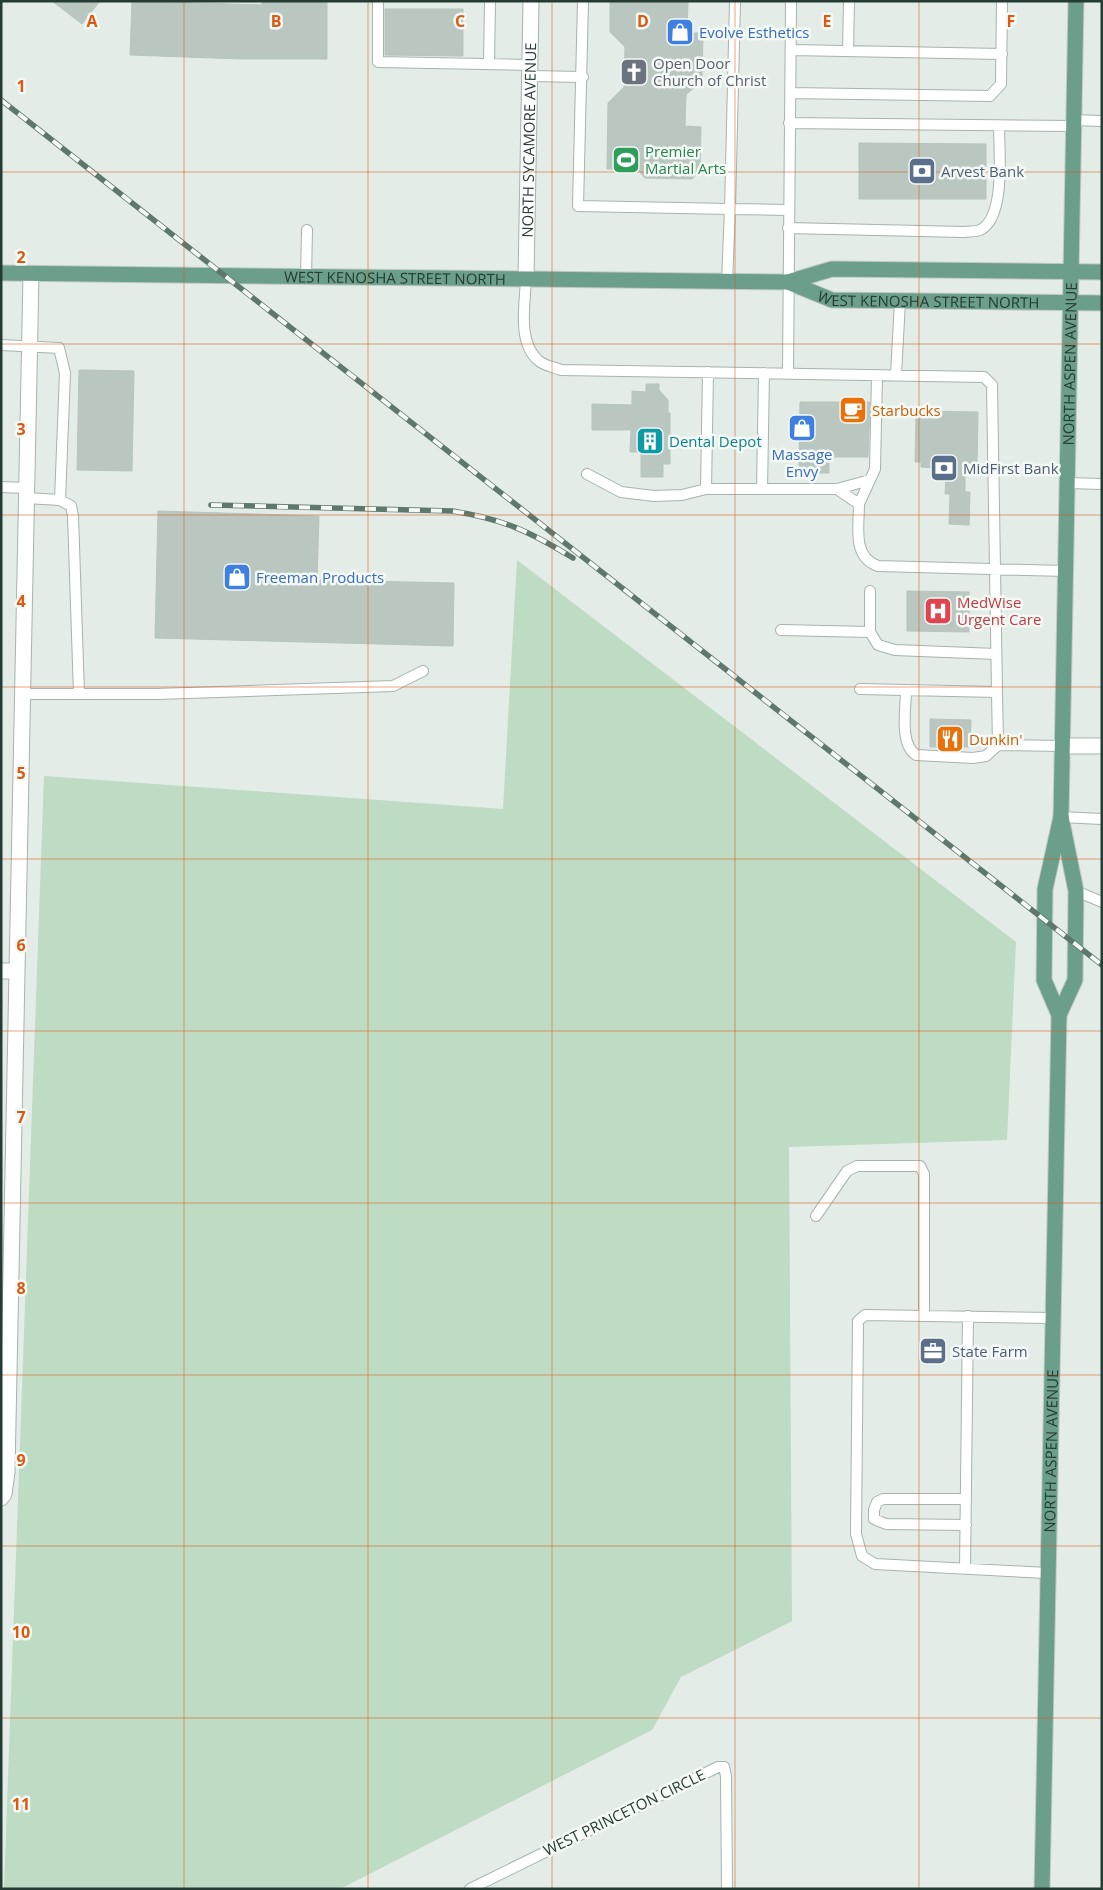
<svg xmlns="http://www.w3.org/2000/svg" width="1103" height="1890" font-family="'Open Sans',sans-serif">
	<rect width="100%" height="100%" fill="#e3ece7"/>
	<path fill="#bedbc3" d="M 517,560 L 1016,942 L 1007,1140 L 789,1147 L 792,1621 L 681,1677 L 652,1730 L 340,1889 L 4,1889 L 44,776 L 503,809 Z"/>
	<path fill="#b9c7c0" stroke="#b6c5bd" d="M 52,1 L 100,1 L 82,24 Z
		M 132,1 L 262,5 L 262,1 L 327,1 L 327,59 L 241,59 L 130,55 Z
		M 610,1 L 688,1 L 687,33 L 703,33 L 702,80 L 686,95 L 685,126 L 701,127 L 700,171 L 692,179 L 645,178 L 637,169 L 607,169 L 608,103 L 624,87 L 625,47 L 610,32 Z
		M 385,9 L 463,9 L 463,56 L 385,55 Z
		M 859,143 L 986,144 L 986,199 L 859,199 Z
		M 79,370 L 134,371 L 132,471 L 77,470 Z
		M 646,384 L 659,384 L 659,390 L 668,400 L 668,413 L 670,413 L 670,464 L 663,464 L 663,477 L 641,477 L 641,452 L 630,452 L 631,430 L 592,430 L 592,404 L 632,405 L 632,391 L 646,392 Z
		M 800,402 L 870,402 L 868,457 L 829,457 L 829,473 L 799,473 Z
		M 922,411 L 978,412 L 977,463 L 965,463 L 965,492 L 970,492 L 969,525 L 949,524 L 950,494 L 945,494 L 946,477 L 934,477 L 934,468 L 921,467 L 921,462 L 915,462 L 916,416 L 922,417 Z
		M 158,511 L 319,516 L 317,580 L 454,583 L 453,646 L 155,638 Z
		M 907,591 L 969,592 L 969,632 L 907,631 Z
		M 930,719 L 971,720 L 970,747 L 930,747 Z"/>
	<g fill="none" stroke-linecap="round" stroke-linejoin="round">
		<g stroke="#a6b4ad" stroke-width="12">
			<path id="service" d="M 378,1 L 378,62 L 530,65
				M 583,1 L 578,206 L 730,209 L 727,282
				M 735,1 L 730,209 L 788,210
				M 791,50 L 1002,54
				M 848,51 L 849,1
				M 489,64 L 490,1
				M 530,76 L 583,77
				M 790,93 L 990,96 L 1001,84 L 1002,1
				M 1073,120 L 1102,121
				M 789,123 L 1073,126
				M 788,228 L 964,232 C 969,231 976,232 980,230 C 1006,218 999,151 999,126
				M 306,277 L 307,230
				M 526,279 C 525,305 517,343 539,361 C 545,366 554,367 561,370 L 984,377 L 992,385 L 997,692
				M 1,345 L 59,348 L 65,373 L 60,500
				M 788,373 L 791,1
				M 896,375 L 900,301
				M 587,474 L 621,492 L 654,496 L 682,495 L 706,489 L 762,489 L 764,373
				M 1068,483 L 1102,484
				M 1,487 L 26,488
				M 706,489 L 708,372
				M 762,489 L 837,489 L 859,504 C 859,527 852,557 878,566 L 1067,571
				M 837,489 L 870,480
				M 26,498 L 60,500 L 71,506 L 73,516 L 79,694
				M 859,504 L 875,469 L 877,375
				M 870,591 L 870,632 L 878,645 L 895,650 L 996,654
				M 781,630 L 870,632
				M 860,689 L 997,692 L 998,745 L 1063,746
				M 906,690 C 906,708 899,744 916,755 L 973,758 L 986,756 L 998,745
				M 22,694 L 157,694 L 393,686 L 423,671
				M 1061,817 L 1102,819
				M 1076,891 L 1102,902
				M 816,1216 L 847,1171 L 857,1166 L 920,1166 L 924,1174 L 924,1316
				M 966,1525 L 886,1524 L 874,1519 L 874,1510 L 877,1502 L 883,1499 L 966,1499
				M 965,1569 L 968,1316
				M 1047,1573 L 875,1564 L 862,1556 L 856,1534 L 858,1321 L 865,1315 L 1052,1318
				M 470,1889 L 718,1767 L 724,1767 L 726,1776 L 727,1889"/>
		</g>
		<g stroke="#a6b4ad" stroke-width="17">
			<g id="minor">
				<path id="s1" d="M 526,279 L 531,1"/>
				<path d="M 1063,746 L 1102,746"/>
				<path d="M 1,971 L 16,971"/>
				<path d="M 1,1498 L 4,1494 L 7,1472 L 31,274"/>
			</g>
		</g>
		<g stroke="#c2c8c6" stroke-width="17">
			<g id="primary">
				<path id="s2" d="M 1,273 L 788,282 L 832,269 L 1102,272"/>
				<path id="s3" d="M 788,282 L 832,300 L 1102,303"/>
				<path id="s4" d="M 1059,1015 L 1044,980 L 1045,889 L 1061,817 L 1076,1"/>
				<path id="s5" d="M 1042,1889 L 1059,1015 L 1075,980 L 1076,891 L 1061,817"/>
			</g>
		</g>
		<use href="#service" stroke="#fff" stroke-width="10"/>
		<use href="#minor" stroke="#fff" stroke-width="15"/>
		<use href="#primary" stroke="#6b9e8b" stroke-width="15"/>
		<g stroke="#5f786e" stroke-width="5.5">
			<path id="rail" d="M 1,100 L 1102,965
				M 211,505 L 452,511 C 503,519 529,531 573,558"/>
		</g>
		<use href="#rail" stroke="#f4f9f6" stroke-width="4" stroke-dasharray="11" stroke-linecap="butt"/>
	</g>
	<path fill="none" stroke="#de580e" stroke-width="1" stroke-opacity="0.55" d="M 184,1 L 184,1889M 368,1 L 368,1889M 552,1 L 552,1889M 735,1 L 735,1889M 919,1 L 919,1889M 1,172 L 1102,172M 1,344 L 1102,344M 1,515 L 1102,515M 1,687 L 1102,687M 1,859 L 1102,859M 1,1031 L 1102,1031M 1,1203 L 1102,1203M 1,1375 L 1102,1375M 1,1546 L 1102,1546M 1,1718 L 1102,1718"/>
	<defs>
		<g id="shop-square" transform="scale(1.4375)"><rect x="-9" y="-9" width="18" height="18" rx="4" fill="#3f7fe0" stroke="#f4f9f6"/><path d="M-5-2.5h2.3a2.7 3.5 0 0 1 5.4 0H5L5.5 6h-11ZM-1.5-2.5h3a1.5 2.3 0 0 0-3 0Z" fill="#fff"/></g>
		<g id="church-square" transform="scale(1.4375)"><rect x="-9" y="-9" width="18" height="18" rx="4" fill="#6b7280" stroke="#f4f9f6"/><path d="M-1.2-6h2.4v3.5h3.3v2.4h-3.3V6h-2.4V-.1h-3.3v-2.4h3.3Z" fill="#fff"/></g>
		<g id="stadium-square" transform="scale(1.4375)"><rect x="-9" y="-9" width="18" height="18" rx="4" fill="#2e9e5b" stroke="#f4f9f6"/><path d="M0-5a6.5 5 0 1 0 0 10a6.5 5 0 1 0 0-10ZM-3.5-1.8h7v3.6h-7Z" fill="#fff"/></g>
		<g id="bank-square" transform="scale(1.4375)"><rect x="-9" y="-9" width="18" height="18" rx="4" fill="#5c6f8a" stroke="#f4f9f6"/><path d="M-6-4H6V4H-6ZM0-2.3a2.3 2.3 0 1 0 0 4.6a2.3 2.3 0 1 0 0-4.6Z" fill="#fff"/></g>
		<g id="cafe-square" transform="scale(1.4375)"><rect x="-9" y="-9" width="18" height="18" rx="4" fill="#e8710a" stroke="#f4f9f6"/><path d="M-5.5-4.5H6V0H3Q3 3.5 0 3.5H-2.5Q-5.5 3.5-5.5 0ZM3-3.2v2h1.7v-2ZM-6 4.5H4V6H-6Z" fill="#fff"/></g>
		<g id="building-square" transform="scale(1.4375)"><rect x="-9" y="-9" width="18" height="18" rx="4" fill="#0f9aa8" stroke="#f4f9f6"/><path d="M-4-6H4V6H1V3H-1V6H-4ZM-2.5-4.3h1.7v1.8h-1.7ZM.8-4.3h1.7v1.8H.8ZM-2.5-1h1.7V.8h-1.7ZM.8-1h1.7V.8H.8Z" fill="#fff"/></g>
		<g id="hospital-square" transform="scale(1.4375)"><rect x="-9" y="-9" width="18" height="18" rx="4" fill="#e0444e" stroke="#f4f9f6"/><path d="M-5-5h3v3.5h4V-5h3V5h-3V1.5h-4V5h-3Z" fill="#fff"/></g>
		<g id="restaurant-square" transform="scale(1.4375)"><rect x="-9" y="-9" width="18" height="18" rx="4" fill="#e8710a" stroke="#f4f9f6"/><path d="M-5-6h1v4h1v-4h1v4h1v-4h1v5L-1.5 .5V6h-2V.5L-5-1ZM5-6V6H3V1.5H1.5Q1.5-4 5-6Z" fill="#fff"/></g>
		<g id="office-square" transform="scale(1.4375)"><rect x="-9" y="-9" width="18" height="18" rx="4" fill="#5c6f8a" stroke="#f4f9f6"/><path d="M-6-3h4V-5.5h4V-3h4V5H-6ZM-1-4.5V-3h2v-1.5ZM-6 0V1H6V0Z" fill="#fff"/></g>
	</defs>
	<g fill-rule="evenodd">
		<use href="#shop-square" x="680" y="32"/>
		<use href="#church-square" x="634" y="72"/>
		<use href="#stadium-square" x="626" y="160"/>
		<use href="#bank-square" x="922" y="171"/>
		<use href="#cafe-square" x="853" y="410"/>
		<use href="#shop-square" x="802" y="428"/>
		<use href="#building-square" x="650" y="441"/>
		<use href="#bank-square" x="944" y="468"/>
		<use href="#shop-square" x="237" y="577"/>
		<use href="#hospital-square" x="938" y="611"/>
		<use href="#restaurant-square" x="950" y="739"/>
		<use href="#office-square" x="933" y="1351"/>
	</g>
	<g text-anchor="middle" dominant-baseline="central" stroke-width="5" stroke-linejoin="round" paint-order="stroke">
		<g font-size="15" fill="#366cbe" stroke="#f4f9f6" text-anchor="start">
			<text x="699" y="32">Evolve Esthetics</text>
			<text x="802" y="454" text-anchor="middle">Massage<tspan x="802" dy="17">Envy</tspan></text>
			<text x="256" y="577">Freeman Products</text>
		</g>
		<g font-size="15" fill="#5b616d" stroke="#f4f9f6" text-anchor="start">
			<text x="653" y="63">Open Door<tspan x="653" dy="17">Church of Christ</tspan></text>
		</g>
		<g font-size="15" fill="#243c33" stroke="#f4f9f6">
			<text stroke="none"><textPath href="#s1" startOffset="139">NORTH SYCAMORE AVENUE</textPath></text>
			<text stroke="none"><textPath href="#s2" startOffset="394">WEST KENOSHA STREET NORTH</textPath></text>
			<text stroke="none"><textPath href="#s3" startOffset="144">WEST KENOSHA STREET NORTH</textPath></text>
			<text stroke="none"><textPath href="#s4" startOffset="656">NORTH ASPEN AVENUE</textPath></text>
			<text stroke="none"><textPath href="#s5" startOffset="438">NORTH ASPEN AVENUE</textPath></text>
			<text transform="translate(624 1812) rotate(-26)">WEST PRINCETON CIRCLE</text>
		</g>
		<g font-size="15" fill="#27864d" stroke="#f4f9f6" text-anchor="start">
			<text x="645" y="151">Premier<tspan x="645" dy="17">Martial Arts</tspan></text>
		</g>
		<g font-size="15" fill="#4e5e75" stroke="#f4f9f6" text-anchor="start">
			<text x="941" y="171">Arvest Bank</text>
			<text x="963" y="468">MidFirst Bank</text>
			<text x="952" y="1351">State Farm</text>
		</g>
		<g font-size="15" fill="#c56008" stroke="#f4f9f6" text-anchor="start">
			<text x="872" y="410">Starbucks</text>
			<text x="969" y="739">Dunkin'</text>
		</g>
		<g font-size="15" fill="#0d838f" stroke="#f4f9f6" text-anchor="start">
			<text x="669" y="441">Dental Depot</text>
		</g>
		<g font-size="15" fill="#be3a42" stroke="#f4f9f6" text-anchor="start">
			<text x="957" y="602">MedWise<tspan x="957" dy="17">Urgent Care</tspan></text>
		</g>
	</g>
	<g font-size="16" text-anchor="middle" font-weight="bold" fill="#de580e" stroke="#f4f9f6" stroke-width="5" stroke-linejoin="round" paint-order="stroke">
		<text x="92" y="27">A</text>
		<text x="276" y="27">B</text>
		<text x="460" y="27">C</text>
		<text x="643" y="27">D</text>
		<text x="827" y="27">E</text>
		<text x="1011" y="27">F</text>
		<text x="21" y="92">1</text>
		<text x="21" y="263">2</text>
		<text x="21" y="435">3</text>
		<text x="21" y="607">4</text>
		<text x="21" y="779">5</text>
		<text x="21" y="951">6</text>
		<text x="21" y="1123">7</text>
		<text x="21" y="1294">8</text>
		<text x="21" y="1466">9</text>
		<text x="21" y="1638">10</text>
		<text x="21" y="1810">11</text>
	</g>
	<rect width="1103" height="1890" fill="none" stroke="#243c33" stroke-width="5"/>
</svg>
